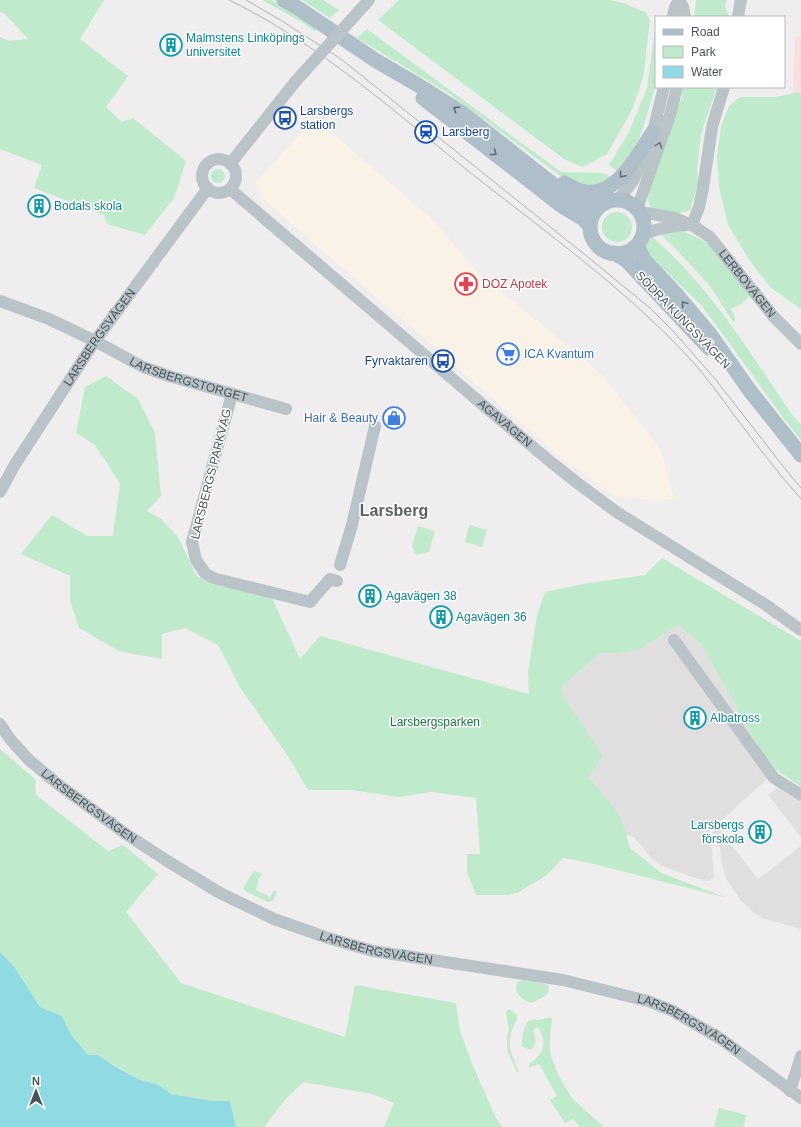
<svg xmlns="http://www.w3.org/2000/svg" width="801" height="1127" font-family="Helvetica,sans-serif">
	<rect width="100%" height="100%" fill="#efeded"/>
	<path fill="#faf2e7" d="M 315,118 L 437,224 L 471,266 L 601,374 L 660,448 L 674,499 L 655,500 L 614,497 L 553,451 L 261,197 L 255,183 Z"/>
	<path fill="#e0dede" d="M 678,625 L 701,644 L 761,751 L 777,770 L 708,833 L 705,841 L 712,849 L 714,877 L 708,881 L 695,878 L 662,866 L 653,860 L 634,837 L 626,835 L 623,823 L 589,776 L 560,691 L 564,684 L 600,653 L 620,653 L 639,650 Z
		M 777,788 L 801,802 L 801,837 L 768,795 Z
		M 718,828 L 758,879 L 801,846 L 801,929 L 762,918 L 752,911 L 741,901 L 727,880 L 721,861 L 720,848 L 709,835 Z"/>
	<path fill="#f8dfdf" d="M 795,37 L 801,37 L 801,108 L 793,99 Z"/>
	<path fill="#bfeacb" d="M 0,0 L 104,0 L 80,39 L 128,76 L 106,107 L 122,122 L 133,118 L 186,161 L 174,198 L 145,235 L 107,224 L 104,215 L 34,188 L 42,165 L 0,149 L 0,37 L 9,41 L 28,39 L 4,13 L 0,12 Z
		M 262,0 L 271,0 L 317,27 L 314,31 L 305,24 Z
		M 302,0 L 323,0 L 339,10 L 330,18 Z
		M 399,0 L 610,0 L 623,3 L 645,12 L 650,20 L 643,78 L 633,108 L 607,154 L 583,167 L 564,159 L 378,20 Z
		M 696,0 L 726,0 L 725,6 L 729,17 L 694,17 Z
		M 656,21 L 656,79 L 654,91 L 644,124 L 636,148 L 619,172 L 609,165 L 629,132 L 647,88 Z
		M 367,29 L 561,172 L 603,173 L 613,178 L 602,184 L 589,187 L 563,178 L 448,93 L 357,38 Z
		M 683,87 L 717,87 L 701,134 L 697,171 L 698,184 L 690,210 C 678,216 663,212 650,208 L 648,199 L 650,188 L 660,154 L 682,97 Z
		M 794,93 L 801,93 L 801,309 L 771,288 L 752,264 L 728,225 L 719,186 L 717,156 L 721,126 L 729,106 L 737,99 L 743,97 L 776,97 Z
		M211 176a7 7 0 1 1 14 0a7 7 0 1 1-14 0Z
		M602 227a15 15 0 1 1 30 0a15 15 0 1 1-30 0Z
		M 683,231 L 706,242 L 717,254 L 750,296 L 741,304 L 731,309 L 735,317 L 735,321 L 733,322 L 710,286 L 675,248 L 663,237 L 660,232 Z
		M 651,236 C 710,286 750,353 793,416 L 801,425 L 801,440 L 785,420 L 722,333 L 700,304 L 650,256 L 646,247 L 647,239 Z
		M 106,376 L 138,399 L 155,433 L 161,496 L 147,511 L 161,519 L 178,537 L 196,575 L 211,584 L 272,598 L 300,659 L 320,636 L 529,694 L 528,672 L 537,616 L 545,592 L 583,584 L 645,575 L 662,558 L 801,641 L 801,787 L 777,770 L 761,751 L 701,644 L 678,625 L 639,650 L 620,653 L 600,653 L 564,684 L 560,691 L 603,756 L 589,777 L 618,813 L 623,823 L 630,848 L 661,873 L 727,898 L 594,864 L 563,858 L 547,875 L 517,893 L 508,895 L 476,895 L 467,872 L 467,854 L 480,854 L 476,798 L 431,792 L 398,797 L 351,790 L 308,790 L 291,761 L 240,687 L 218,645 L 185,628 L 162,634 L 162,659 L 119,651 L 79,628 L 70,600 L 70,576 L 21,554 L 52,515 L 87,536 L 113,536 L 120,483 L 95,445 L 76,433 L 85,387 Z
		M 469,525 L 487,530 L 482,547 L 465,542 Z
		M 418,526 L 435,531 L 429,552 L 416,555 L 412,546 Z
		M 0,749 L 35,779 L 36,795 L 108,851 L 123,845 L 158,874 L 126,912 L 181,983 L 345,1037 L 355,985 L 456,1003 L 460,1031 L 473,1066 L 496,1118 L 502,1127 L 384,1127 L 394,1103 L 372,1094 L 303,1082 L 284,1101 L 264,1127 L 236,1127 L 230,1101 L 212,1101 L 171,1094 L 157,1084 L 140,1080 L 116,1066 L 98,1055 L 88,1055 L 72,1036 L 62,1016 L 40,1007 L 14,966 L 0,952 Z
		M 255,871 L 262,874 L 259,878 L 256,890 L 270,897 L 274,890 L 277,892 L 273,901 L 268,902 L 247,892 L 244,890 L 244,887 L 253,872 Z
		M 522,980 L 545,984 L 548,985 L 549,992 L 544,997 L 531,1003 C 521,1000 511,991 519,981 Z
		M 510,1009 L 517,1015 L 517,1018 C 506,1044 508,1046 519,1072 L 517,1072 L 507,1050 L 507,1036 L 509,1030 L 506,1012 L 507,1010 Z
		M 550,1017 L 552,1019 C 551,1029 549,1039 550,1050 C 551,1062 566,1091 574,1100 C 583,1109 594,1118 604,1127 L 580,1127 L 573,1119 L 565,1123 L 550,1100 L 557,1096 L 539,1064 L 530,1067 L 529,1065 L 530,1063 C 544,1055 548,1040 537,1027 L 534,1029 L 533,1031 C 538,1041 535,1056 522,1046 C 521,1040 525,1020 531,1020 C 533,1019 536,1020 538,1020 C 542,1020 547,1018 550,1017 Z
		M 719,1108 L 747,1115 L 743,1127 L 714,1127 Z"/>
	<path fill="#90dae3" d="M 0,952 L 14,966 L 40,1007 L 62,1016 L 72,1036 L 88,1055 L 98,1055 L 116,1067 L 140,1080 L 157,1084 L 171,1094 L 212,1101 L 230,1101 L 236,1127 L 0,1127 Z"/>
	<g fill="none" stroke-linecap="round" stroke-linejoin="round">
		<g stroke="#bac3c8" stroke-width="12">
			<path d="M 679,0 L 683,7 L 685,17"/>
			<path d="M 673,17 L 675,7 L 679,0"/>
			<path d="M 738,17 L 741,0"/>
			<circle cx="219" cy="176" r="17"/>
			<path d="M 230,164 L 295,82"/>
			<path id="s1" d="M 230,189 L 483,405 L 552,463 L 580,485 L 618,513 L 766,605 L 801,630"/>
			<path d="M 618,200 L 633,181 L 641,164 L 653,132 L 662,95 L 664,87"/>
			<path d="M 637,209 L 670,115 L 677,87"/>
			<path id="s2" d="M 640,212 L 675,218 L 692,225 L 710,237 L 774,317 L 801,344"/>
			<path d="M 692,225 L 699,207 L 703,188 L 712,127 L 724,87"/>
			<path d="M 643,234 C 658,228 671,226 687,225"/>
			<path id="s3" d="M 0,301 L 49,319 L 95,341 L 143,367 L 169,376 L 286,409"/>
			<path d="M 232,394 L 192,542 L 196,560 L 205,573 L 213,578 L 310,602 L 330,579 L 337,581"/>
			<path id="s4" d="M 0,492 L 14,466 L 95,341 L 208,188"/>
			<path d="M 340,565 L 352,525 L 375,426"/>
			<path d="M 674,640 L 774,778 L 801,795"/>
			<path id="s5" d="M 0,724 L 10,739 L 29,760 L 59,785 L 126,834 L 169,862 L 220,893 L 274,919 L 328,938 L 373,951 L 563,980 L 648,1001 L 673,1011 L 721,1039 L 801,1098"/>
			<path d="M 790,1091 L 801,1056"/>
		</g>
		<path stroke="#afbfca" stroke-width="15" d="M 284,0 L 298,8 L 375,60 L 418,85 L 461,112 L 504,146 L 564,193 L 578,201 L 588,204 L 603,204
			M 423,98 L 562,206 L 582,218 L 590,226
			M 564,183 C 569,186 575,189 581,191 C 615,201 638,154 653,132
			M590 227a27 27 0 1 1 54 0a27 27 0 1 1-54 0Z
			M 638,244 L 640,252 L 645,261 L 677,295 L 710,334 L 750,391 L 801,455
			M 614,253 L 626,260 L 709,348"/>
		<path stroke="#b0b3b7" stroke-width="1" d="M 229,0 C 318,43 395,112 472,174 C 547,233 627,290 692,361 C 707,378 721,397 734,415 C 756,444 777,472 801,499
			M 246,0 L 282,21 L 341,59 L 589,258 L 650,308 L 673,331 L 716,380 L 786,470 L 801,488"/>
		<path stroke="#bac3c8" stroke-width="12" d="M 295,82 L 369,0"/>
	</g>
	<defs><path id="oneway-chevron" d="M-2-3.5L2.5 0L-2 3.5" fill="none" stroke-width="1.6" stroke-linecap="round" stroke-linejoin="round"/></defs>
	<g stroke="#616d74">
		<use href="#oneway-chevron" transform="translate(456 109) rotate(-147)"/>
		<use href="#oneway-chevron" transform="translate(494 153) rotate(37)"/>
		<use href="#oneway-chevron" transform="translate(622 175) rotate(130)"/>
		<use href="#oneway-chevron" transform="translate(684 304) rotate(-131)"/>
	</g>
	<use stroke="#6a747a" href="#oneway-chevron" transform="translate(659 145) rotate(-70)"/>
	<defs>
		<g id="building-ring" transform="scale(1.15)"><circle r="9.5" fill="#fff" stroke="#0f9aa8" stroke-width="1.5"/><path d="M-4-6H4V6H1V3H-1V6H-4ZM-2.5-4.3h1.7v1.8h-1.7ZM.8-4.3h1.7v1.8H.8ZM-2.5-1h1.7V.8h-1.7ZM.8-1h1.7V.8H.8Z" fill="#0f9aa8"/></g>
		<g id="bus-ring" transform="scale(1.15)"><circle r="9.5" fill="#fff" stroke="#1a4fb4" stroke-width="1.5"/><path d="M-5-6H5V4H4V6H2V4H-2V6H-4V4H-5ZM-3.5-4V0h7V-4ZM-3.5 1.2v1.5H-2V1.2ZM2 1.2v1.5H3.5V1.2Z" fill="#1a4fb4"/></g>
		<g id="station-ring" transform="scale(1.15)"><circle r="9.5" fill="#fff" stroke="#1a4fb4" stroke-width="1.5"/><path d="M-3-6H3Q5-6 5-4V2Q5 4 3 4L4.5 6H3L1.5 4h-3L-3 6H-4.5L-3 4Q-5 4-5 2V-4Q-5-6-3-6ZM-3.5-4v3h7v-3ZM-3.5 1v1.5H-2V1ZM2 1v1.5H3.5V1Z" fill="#1a4fb4"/></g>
		<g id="pharmacy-ring" transform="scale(1.15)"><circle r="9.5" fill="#fff" stroke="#e0444e" stroke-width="1.5"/><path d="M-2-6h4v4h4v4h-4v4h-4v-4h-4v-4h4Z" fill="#e0444e"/></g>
		<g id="supermarket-ring" transform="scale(1.15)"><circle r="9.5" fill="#fff" stroke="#3f7fe0" stroke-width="1.5"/><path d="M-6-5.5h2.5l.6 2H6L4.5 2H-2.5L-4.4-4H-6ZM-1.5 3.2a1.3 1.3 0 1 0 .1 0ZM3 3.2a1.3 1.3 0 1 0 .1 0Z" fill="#3f7fe0"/></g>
		<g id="shop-ring" transform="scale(1.15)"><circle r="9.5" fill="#fff" stroke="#3f7fe0" stroke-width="1.5"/><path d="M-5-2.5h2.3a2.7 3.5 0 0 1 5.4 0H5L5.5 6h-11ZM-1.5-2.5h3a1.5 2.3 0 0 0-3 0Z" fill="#3f7fe0"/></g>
	</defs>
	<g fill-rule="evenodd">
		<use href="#building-ring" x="171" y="45"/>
		<use href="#bus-ring" x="285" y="118"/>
		<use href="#station-ring" x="426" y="132"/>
		<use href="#building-ring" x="39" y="206"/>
		<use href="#pharmacy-ring" x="466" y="284"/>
		<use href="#supermarket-ring" x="508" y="354"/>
		<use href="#bus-ring" x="443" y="361"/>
		<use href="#shop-ring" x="394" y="418"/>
		<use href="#building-ring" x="370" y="596"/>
		<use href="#building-ring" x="441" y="617"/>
		<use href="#building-ring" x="695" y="718"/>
		<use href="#building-ring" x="760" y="832"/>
	</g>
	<g text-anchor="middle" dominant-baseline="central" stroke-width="3" stroke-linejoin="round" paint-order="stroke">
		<g font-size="12" fill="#0d838f" stroke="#fff" text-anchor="start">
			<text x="186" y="38">Malmstens Linköpings<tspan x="186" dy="14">universitet</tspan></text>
			<text x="54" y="206">Bodals skola</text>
			<text x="386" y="596">Agavägen 38</text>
			<text x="456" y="617">Agavägen 36</text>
			<text x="710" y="718">Albatross</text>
			<text x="744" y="825" text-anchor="end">Larsbergs<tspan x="744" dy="14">förskola</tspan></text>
		</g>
		<g font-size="12" fill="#164399" stroke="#fff" text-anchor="start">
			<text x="300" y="111">Larsbergs<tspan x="300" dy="14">station</tspan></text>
			<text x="442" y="132">Larsberg</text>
			<text x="428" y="361" text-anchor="end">Fyrvaktaren</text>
		</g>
		<g font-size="12" fill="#475258" stroke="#fff">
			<text stroke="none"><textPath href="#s2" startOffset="135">LERBOVÄGEN</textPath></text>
			<text transform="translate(683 320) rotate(46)">SÖDRA KUNGSVÄGEN</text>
			<text stroke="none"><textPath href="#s4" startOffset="184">LARSBERGSVÄGEN</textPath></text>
			<text stroke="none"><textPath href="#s3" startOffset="205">LARSBERGSTORGET</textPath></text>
			<text stroke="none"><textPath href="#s1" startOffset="361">AGAVÄGEN</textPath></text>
			<text transform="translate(211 474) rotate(-76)">LARSBERGS PARKVÄG</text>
			<text stroke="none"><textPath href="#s5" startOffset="122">LARSBERGSVÄGEN</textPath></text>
			<text stroke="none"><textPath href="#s5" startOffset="446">LARSBERGSVÄGEN</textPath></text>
			<text stroke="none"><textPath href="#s5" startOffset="770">LARSBERGSVÄGEN</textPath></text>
		</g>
		<g font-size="12" fill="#be3a42" stroke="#fff" text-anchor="start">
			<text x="482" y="284">DOZ Apotek</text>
		</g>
		<g font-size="12" fill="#366cbe" stroke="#fff" text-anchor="start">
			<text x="524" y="354">ICA Kvantum</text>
			<text x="378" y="418" text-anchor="end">Hair &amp; Beauty</text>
		</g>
		<g font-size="12" fill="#1f7240" stroke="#fff">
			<text x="435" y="722">Larsbergsparken</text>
		</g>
		<g font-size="16" font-weight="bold" fill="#5a5e61" stroke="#fff">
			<text x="394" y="510">Larsberg</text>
		</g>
	</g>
	<rect x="655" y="16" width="130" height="72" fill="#ffffff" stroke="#b5babc"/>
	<rect x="663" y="29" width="20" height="6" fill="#afbfca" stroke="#b5babc"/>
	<text x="691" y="36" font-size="12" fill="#475258">Road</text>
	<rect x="663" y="46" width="20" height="12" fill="#bfeacb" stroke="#b5babc"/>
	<text x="691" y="56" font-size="12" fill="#475258">Park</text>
	<rect x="663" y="66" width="20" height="12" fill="#90dae3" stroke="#b5babc"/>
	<text x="691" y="76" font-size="12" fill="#475258">Water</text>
	<g transform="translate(36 1091)" stroke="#ffffff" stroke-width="3" paint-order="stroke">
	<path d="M0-3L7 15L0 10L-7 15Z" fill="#475258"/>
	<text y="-6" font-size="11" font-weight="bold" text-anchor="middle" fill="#475258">N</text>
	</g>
</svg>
